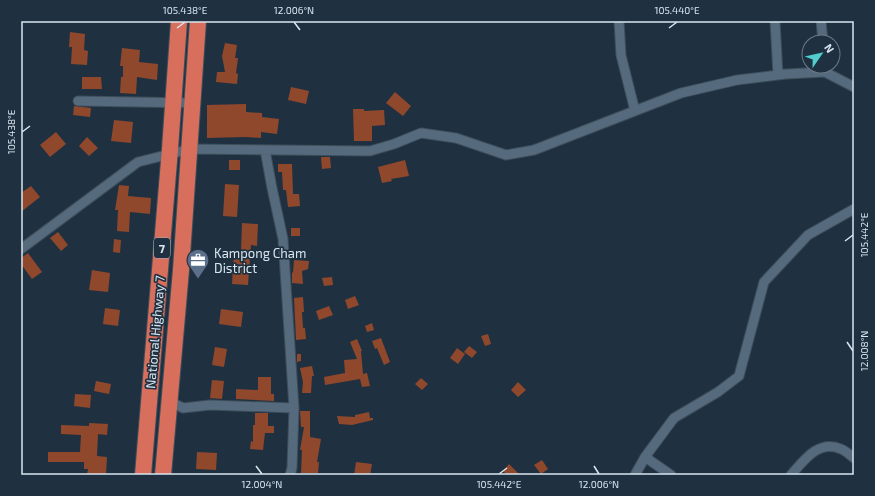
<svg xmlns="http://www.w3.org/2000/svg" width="875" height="496" font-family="'Exo 2',sans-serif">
	<rect width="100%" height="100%" fill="#1f3141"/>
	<path fill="#8f482c" d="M 70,32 L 85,34 L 84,50 L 88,51 L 87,65 L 71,64 L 72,47 L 69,47 Z
		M 225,43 L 237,45 L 235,58 L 238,58 L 236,73 L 238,74 L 237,84 L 216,82 L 217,72 L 225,72 L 222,56 Z
		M 122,48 L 140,50 L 139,62 L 158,64 L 157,80 L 137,77 L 136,94 L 120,93 L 121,77 L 123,77 L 123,66 L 120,66 Z
		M 82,77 L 101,77 L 102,89 L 82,89 Z
		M 291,87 L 309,91 L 306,104 L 288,100 Z
		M 395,92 L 411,106 L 403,116 L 386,103 Z
		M 246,104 L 246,112 L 262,113 L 262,117 L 279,119 L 277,134 L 261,132 L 261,138 L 246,137 L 207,138 L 207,105 Z
		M 74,106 L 91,108 L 90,117 L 73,115 Z
		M 353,109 L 364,109 L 364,111 L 384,110 L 385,125 L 372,126 L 372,141 L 354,141 Z
		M 114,120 L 133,122 L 131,143 L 111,141 Z
		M 56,132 L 66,144 L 50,157 L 40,145 Z
		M 87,137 L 98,148 L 89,156 L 79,146 Z
		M 321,157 L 330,157 L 331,168 L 322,169 Z
		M 229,160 L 240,160 L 240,170 L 229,170 Z
		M 405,160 L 409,176 L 391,179 L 392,181 L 382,183 L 378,167 Z
		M 278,164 L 292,164 L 293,194 L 299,194 L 300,206 L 288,207 L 286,190 L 283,190 L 282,172 L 278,172 Z
		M 225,184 L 239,185 L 237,217 L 223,216 Z
		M 119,185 L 129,186 L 128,196 L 151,198 L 150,214 L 130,212 L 129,232 L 117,231 L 118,210 L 115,210 Z
		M 31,186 L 40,197 L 21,212 L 21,193 Z
		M 242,223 L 258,224 L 257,246 L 251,245 L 248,285 L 232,284 L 234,251 L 241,252 Z
		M 291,228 L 300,228 L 300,236 L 291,236 Z
		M 58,232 L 68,245 L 61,251 L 50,238 Z
		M 114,239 L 121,240 L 120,253 L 113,252 Z
		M 28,253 L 42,272 L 32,279 L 21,264 L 21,258 Z
		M 294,260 L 309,261 L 308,269 L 302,271 L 303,284 L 292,283 L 292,272 L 293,273 Z
		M 92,270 L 110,273 L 108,292 L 89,290 Z
		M 332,277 L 333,285 L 324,286 L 322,278 Z
		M 355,296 L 359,305 L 348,309 L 345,300 Z
		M 303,297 L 304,312 L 302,312 L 303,328 L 305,328 L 306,339 L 296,340 L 294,298 Z
		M 329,306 L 333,315 L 319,320 L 316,311 Z
		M 105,308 L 120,310 L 118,326 L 103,324 Z
		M 221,309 L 243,312 L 241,327 L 219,324 Z
		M 372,323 L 374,330 L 367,332 L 365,326 Z
		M 488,334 L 491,344 L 485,346 L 481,336 Z
		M 381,338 L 390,362 L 384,365 L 377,348 L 375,349 L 372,341 Z
		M 357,339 L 362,351 L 361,351 L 363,374 L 367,373 L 370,386 L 362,387 L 360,379 L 325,385 L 324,377 L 345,373 L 344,360 L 357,359 L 350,342 Z
		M 469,346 L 477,352 L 472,358 L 464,352 Z
		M 215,347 L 227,349 L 224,367 L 212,365 Z
		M 457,348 L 465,354 L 458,364 L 450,358 Z
		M 297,354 L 301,354 L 301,361 L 297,362 Z
		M 312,366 L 314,376 L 312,376 L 311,393 L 302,393 L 303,382 L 300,368 Z
		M 258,377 L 271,377 L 271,394 L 274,394 L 274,401 L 236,399 L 236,389 L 258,390 Z
		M 421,378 L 428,384 L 422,390 L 415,384 Z
		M 212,380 L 224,381 L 222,399 L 210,398 Z
		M 96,381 L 111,384 L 109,394 L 94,391 Z
		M 518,382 L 526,390 L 518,397 L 511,390 Z
		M 75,394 L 91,395 L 90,408 L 74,406 Z
		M 300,411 L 310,411 L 310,437 L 321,439 L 317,462 L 319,462 L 318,473 L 301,473 L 302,450 L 300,450 L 304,427 L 301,427 Z
		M 369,412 L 370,418 L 373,418 L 373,420 L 352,425 L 339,424 L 337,416 L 355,417 L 355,415 Z
		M 255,413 L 268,413 L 268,426 L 274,426 L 274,433 L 265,433 L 263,450 L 250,449 L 251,441 L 253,442 L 253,425 L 255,425 Z
		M 89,423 L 108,424 L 107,435 L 98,434 L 97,456 L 107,457 L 106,475 L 87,475 L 88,469 L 84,469 L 84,462 L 48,462 L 48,452 L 80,452 L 81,435 L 61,434 L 61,425 L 89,426 Z
		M 197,452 L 217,453 L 216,470 L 196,469 Z
		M 542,460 L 548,469 L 541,474 L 534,465 Z
		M 356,462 L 372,464 L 370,475 L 354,475 Z
		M 509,464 L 520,475 L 507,475 L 503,471 Z"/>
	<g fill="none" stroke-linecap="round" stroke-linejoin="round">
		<g stroke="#3e4e5b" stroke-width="11">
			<path id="street" d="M 619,21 L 621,55 L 635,111
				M 775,21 L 778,75
				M 821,21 L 823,42
				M 78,101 L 193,103
				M 265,150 L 272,188 L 283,239 L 294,408 L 292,468 L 290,475
				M 21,249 L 138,162 L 190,149 L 370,151 L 394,144 L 421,133 L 456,138 L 506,155 L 534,150 L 681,93 L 737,80 L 786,74 L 825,72 L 854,87
				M 169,401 L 183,408 L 210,405 L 294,408
				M 645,457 L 671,475
				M 635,475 L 645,457 L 674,418 L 718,392 L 739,376 L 764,282 L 808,235 L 854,209
				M 791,475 C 804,460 819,439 841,449 C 846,451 850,455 854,458"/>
		</g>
		<g stroke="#3e4e5b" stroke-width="18">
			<path id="highway" d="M 143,475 L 170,149 L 179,21
				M 163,475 L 181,270 L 198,21"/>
		</g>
		<use href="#street" stroke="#566a7d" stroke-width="9"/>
		<use href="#highway" stroke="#d86e5c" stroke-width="16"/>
	</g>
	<path fill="none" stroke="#dae6f0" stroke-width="1.5" d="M 294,22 L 300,30M 177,28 L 185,22M 669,28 L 677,22M 22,132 L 30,126M 845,241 L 853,235M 847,342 L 853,351M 256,466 L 262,474M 594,466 L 599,474M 499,474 L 507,468"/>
	<defs>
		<g id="office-pin" transform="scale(1.15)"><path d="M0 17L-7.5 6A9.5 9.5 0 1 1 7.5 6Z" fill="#5c6f8a" stroke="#1f3141"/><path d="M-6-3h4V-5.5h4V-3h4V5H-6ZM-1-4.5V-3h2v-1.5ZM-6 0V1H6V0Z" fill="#fff"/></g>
	</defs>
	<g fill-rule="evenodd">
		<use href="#office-pin" x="198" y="260"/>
	</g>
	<g text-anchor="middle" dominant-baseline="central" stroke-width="3.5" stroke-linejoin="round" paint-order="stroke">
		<rect fill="#1f3141" stroke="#a2b0bc" stroke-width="1" x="154" y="238" width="16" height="20" rx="3"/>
		<g font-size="12" font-weight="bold" fill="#dae6f0">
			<text x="162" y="248">7</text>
		</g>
		<g font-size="13" fill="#dae6f0" stroke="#1f3141" text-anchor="start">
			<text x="214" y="253">Kampong Cham<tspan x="214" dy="15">District</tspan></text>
		</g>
		<g font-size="13" fill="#dae6f0" stroke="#1f3141">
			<text transform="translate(155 332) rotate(-85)">National Highway 7</text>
		</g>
	</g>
	<rect width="875" height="496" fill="none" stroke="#1f3141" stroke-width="44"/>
	<g transform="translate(821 54) rotate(56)"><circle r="19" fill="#1f3141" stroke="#6a7987"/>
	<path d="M0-3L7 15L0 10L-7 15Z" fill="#52cdce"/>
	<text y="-6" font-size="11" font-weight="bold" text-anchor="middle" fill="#dae6f0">N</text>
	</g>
	<rect x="22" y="22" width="831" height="452" fill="none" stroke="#dae6f0" stroke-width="1.5"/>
	<g font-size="10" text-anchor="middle" fill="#dae6f0">
		<text x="185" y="14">105.438°E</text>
		<text x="294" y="14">12.006°N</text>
		<text x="677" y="14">105.440°E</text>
		<text transform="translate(11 132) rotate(-90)" y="4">105.438°E</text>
		<text transform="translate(864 235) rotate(-90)" y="4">105.442°E</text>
		<text transform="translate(864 351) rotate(-90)" y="4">12.008°N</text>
		<text x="262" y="488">12.004°N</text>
		<text x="499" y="488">105.442°E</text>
		<text x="599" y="488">12.006°N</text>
	</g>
</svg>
